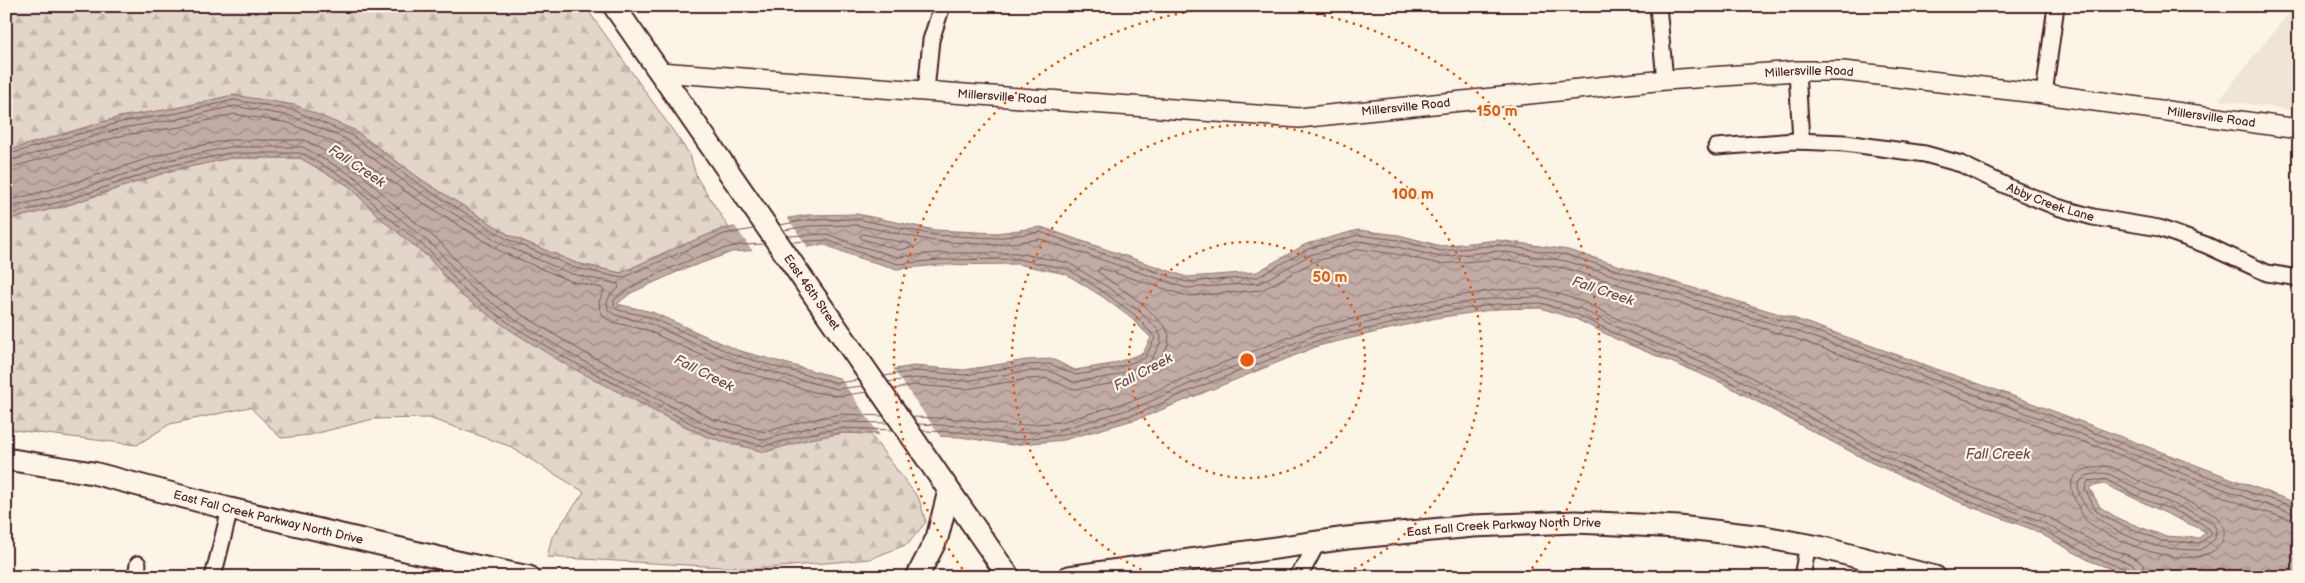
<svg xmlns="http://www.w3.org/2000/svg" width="2305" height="583" font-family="'Balsamiq Sans',sans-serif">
	<defs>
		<pattern id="forest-firs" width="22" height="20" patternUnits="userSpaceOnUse" patternTransform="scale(1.25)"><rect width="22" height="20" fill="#e2d5ca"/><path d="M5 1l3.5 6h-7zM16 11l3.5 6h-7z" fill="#c3b6ae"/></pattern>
		<pattern id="water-waves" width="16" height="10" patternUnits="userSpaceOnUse" patternTransform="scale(1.25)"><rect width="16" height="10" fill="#c0aca5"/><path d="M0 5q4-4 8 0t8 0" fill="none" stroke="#9e8b87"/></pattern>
	</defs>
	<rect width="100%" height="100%" fill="#fcf5e5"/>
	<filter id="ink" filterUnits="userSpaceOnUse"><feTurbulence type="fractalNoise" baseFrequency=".02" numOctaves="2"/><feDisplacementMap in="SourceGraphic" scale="10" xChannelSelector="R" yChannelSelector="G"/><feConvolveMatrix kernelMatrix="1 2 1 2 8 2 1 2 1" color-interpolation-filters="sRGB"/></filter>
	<g filter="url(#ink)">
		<path fill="#eee5d7" d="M 2294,6 L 2299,6 L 2299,111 L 2219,100 Z"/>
		<path fill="url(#forest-firs)" stroke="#967a7a" d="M 6,6 L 585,6 L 690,155 L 697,178 L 729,228 L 668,251 L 621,273 L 576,263 L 509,235 L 422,180 L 354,130 L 233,95 L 177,108 L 120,117 L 6,151 Z
			M 231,158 L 300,158 L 349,186 L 379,217 L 428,257 L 462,296 L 651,410 L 707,437 L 765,452 L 809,439 L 843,433 L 870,434 L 919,499 L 926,522 L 908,544 L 870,559 L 757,569 L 547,557 L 552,537 L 584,492 L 509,446 L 429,418 L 373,419 L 310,435 L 281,438 L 250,407 L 170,424 L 137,445 L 6,429 L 6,220 L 65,206 L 170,171 Z"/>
		<path fill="url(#water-waves)" stroke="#917474" fill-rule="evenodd" d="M 233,95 L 295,105 L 354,130 L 422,180 L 509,235 L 576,263 L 621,273 L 668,251 L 722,229 L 807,215 L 857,214 L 935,230 L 997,233 L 1041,227 L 1187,277 L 1257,272 L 1306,244 L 1358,230 L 1399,235 L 1441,246 L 1498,240 L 1568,250 L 1796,319 L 2016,397 L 2299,504 L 2299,577 L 2133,577 L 2090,561 L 2034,530 L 1966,505 L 1870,462 L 1722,383 L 1618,340 L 1576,319 L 1540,308 L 1498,309 L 1436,318 L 1318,346 L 1144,417 L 1064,440 L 1012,445 L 960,437 L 843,433 L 809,439 L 765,452 L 707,437 L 568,366 L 510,330 L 462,296 L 428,257 L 379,217 L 349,186 L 300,158 L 231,158 L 170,171 L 65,206 L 6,220 L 6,151 L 120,117 L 177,108 ZM 825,245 L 856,257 L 897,269 L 939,265 L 1017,264 L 1066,274 L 1103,297 L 1132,319 L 1151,338 L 1143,353 L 1112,364 L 1075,370 L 1052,359 L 1026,360 L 964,370 L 914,366 L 839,378 L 737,350 L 652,312 L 617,304 L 631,293 L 677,272 L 732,252 ZM 2104,484 L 2206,532 L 2199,538 L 2164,536 L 2119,519 L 2100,507 L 2089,487 Z"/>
		<path fill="#fcf5e5" d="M 786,216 L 809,249 L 754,253 L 734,225 Z
			M 892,367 L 942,439 L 881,437 L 838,375 Z"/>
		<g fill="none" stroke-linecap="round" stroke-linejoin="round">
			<path stroke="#79575c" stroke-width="1" d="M 6,155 L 121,122 L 178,113 L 234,100 L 293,110 L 351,135 L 420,185 L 507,239 L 575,268 L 622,278 L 724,234 L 754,229
				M 6,162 L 122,128 L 179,119 L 234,106 L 291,116 L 348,140 L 416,190 L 504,245 L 572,274 L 618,284 L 619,288 L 610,295 L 607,302 L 608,310 L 615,315 L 648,323 L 733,361 L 785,376 L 837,389 L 862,386
				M 6,169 L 124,135 L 181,127 L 234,114 L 289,123 L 344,147 L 412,196 L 500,251 L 570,281 L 602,288 L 604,291 L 599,302 L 600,310 L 604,317 L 612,322 L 646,330 L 730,368 L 814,392 L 839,396 L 867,392
				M 6,201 L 60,187 L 165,153 L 227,140 L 305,140 L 360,172 L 392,203 L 441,243 L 475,282 L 521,314 L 578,349 L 713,419 L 765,432 L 804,421 L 841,414 L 883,416
				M 6,208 L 62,195 L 168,160 L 230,147 L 303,147 L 355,177 L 387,208 L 436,248 L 470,287 L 517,321 L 574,356 L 710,426 L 765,440 L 806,428 L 842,422 L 888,423
				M 6,215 L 64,201 L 169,166 L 230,153 L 301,153 L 352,182 L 383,213 L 432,253 L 466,292 L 513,326 L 571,361 L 708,432 L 765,446 L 808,434 L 842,428 L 893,430
				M 780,225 L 807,220 L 857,219 L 934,235 L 997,238 L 1040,232 L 1186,282 L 1258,277 L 1308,249 L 1358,235 L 1398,240 L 1441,251 L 1498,245 L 1567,255 L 1795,324 L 2015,402 L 2254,494 L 2299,508
				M 784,230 L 808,226 L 856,225 L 934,241 L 997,245 L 1040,239 L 1186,288 L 1260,283 L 1310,255 L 1359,241 L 1397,247 L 1440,257 L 1498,251 L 1566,261 L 1793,330 L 2013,408 L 2252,500 L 2299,515
				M 863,234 L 910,244 L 912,247 L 899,250 L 862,239 L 860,236 Z
				M 788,236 L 827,234 L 860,246 L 898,257 L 938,253 L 1017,253 L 1069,263 L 1109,288 L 1138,310 L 1158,330 L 1161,337 L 1160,344 L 1150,362 L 1114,376 L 1074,382 L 1049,371 L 1027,371 L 966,381 L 915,378 L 888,382
				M 792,242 L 827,240 L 858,252 L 898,264 L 939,260 L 1017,259 L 1068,269 L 1105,293 L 1135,315 L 1155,338 L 1145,358 L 1113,369 L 1076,375 L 1050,364 L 1027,365 L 965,375 L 915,371 L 884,376
				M 764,244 C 753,245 741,244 730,247 C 697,256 640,278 614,300 L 614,306 L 618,310 L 650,317 L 735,355 L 787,370 L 838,383 L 858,380
				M 893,389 L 915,385 L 966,389 L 1028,379 L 1047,378 L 1069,388 L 1077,389 L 1116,383 L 1152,370 L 1158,364 L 1168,345 L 1169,335 L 1166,328 L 1144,305 L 1098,272 L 1100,268 L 1187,296 L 1262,290 L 1313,262 L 1359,249 L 1395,254 L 1440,264 L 1498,259 L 1564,268 L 1791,337 L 2112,452 L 2249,507 L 2299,522
				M 913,417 L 961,419 L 1012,426 L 1061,422 L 1138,399 L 1184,378 L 1313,328 L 1433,300 L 1496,290 L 1543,289 L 1584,302 L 1626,323 L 1730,366 L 1878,445 L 1973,488 L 2043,514 L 2098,544 L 2137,559 L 2144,566 L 2146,577
				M 918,424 L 961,426 L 1012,434 L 1062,429 L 1140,406 L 1187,385 L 1315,335 L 1435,307 L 1497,298 L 1542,297 L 1581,309 L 1623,330 L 1727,373 L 1875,452 L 1970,495 L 2038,520 L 2095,551 L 2132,564 L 2137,569 L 2139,577
				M 922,431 L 960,432 L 1012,440 L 1063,435 L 1142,412 L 1189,391 L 1317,341 L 1436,313 L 1497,304 L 1541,303 L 1578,315 L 1620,336 L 1724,379 L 1872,457 L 1968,501 L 2036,526 L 2092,557 L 2129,570 L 2132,577
				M 2103,466 L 2112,467 L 2147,485 L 2194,504 L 2216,516 L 2224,527 C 2225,536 2223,542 2217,548 C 2189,573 2115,542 2089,523 C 2083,518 2080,510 2077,504 C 2063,476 2077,469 2103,466 Z
				M 2102,473 L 2109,474 L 2144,492 L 2190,511 L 2212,522 L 2216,529 L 2215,539 L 2201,550 C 2188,550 2173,549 2161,547 C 2134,541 2078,519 2078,485 L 2085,476 Z
				M 2106,480 C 2118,485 2129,492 2141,498 C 2156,505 2202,518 2210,531 L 2210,536 L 2199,543 L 2162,541 L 2117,523 L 2096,511 L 2085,489 L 2088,481 Z"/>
			<g stroke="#4a1f2b" stroke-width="19">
				<g id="minor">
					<path d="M 1658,6 L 1665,80"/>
					<path d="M 1797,71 L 1801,141"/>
					<path d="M 926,91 L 931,40 L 942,6"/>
					<path d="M 2044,94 L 2056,6"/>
					<path id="s1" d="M 1716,147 L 1795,141 L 1845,143 L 1925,154 L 1961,164 L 2015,190 L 2057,207 L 2093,217 L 2159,228 L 2206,245 L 2267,273 L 2299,278"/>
					<path d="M 136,577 L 138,564"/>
					<path d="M 213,577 L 230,509"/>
					<path d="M 1296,577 L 1305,566 L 1317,543"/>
					<path d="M 1802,577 L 1808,544"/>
				</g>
			</g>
			<g stroke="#4a1f2b" stroke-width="22">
				<g id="tertiary">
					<path id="s2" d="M 659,72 L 1299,118 L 1665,80 L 1797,71 L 1843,71 L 2044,94 L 2299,129"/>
				</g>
			</g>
			<g stroke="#4a1f2b" stroke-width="25">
				<g id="secondary">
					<path id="s3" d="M 614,6 L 1009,577"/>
					<path id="s4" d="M 6,459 L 93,473 L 230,509 L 461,563 L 529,577"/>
					<path d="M 917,577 L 937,538 L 949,491"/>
					<path id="s5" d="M 1069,577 L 1347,538 L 1473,526 L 1576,522 L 1679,527 L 1764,537 L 1819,547 L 1935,577"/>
				</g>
			</g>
			<use href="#minor" stroke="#fcf5e5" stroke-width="15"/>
			<use href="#tertiary" stroke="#fcf5e5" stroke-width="19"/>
			<use href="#secondary" stroke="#fcf5e5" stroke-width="21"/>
		</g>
	</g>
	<g fill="none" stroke="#e8590c" stroke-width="2.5" stroke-dasharray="2.5 5">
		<circle cx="1247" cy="360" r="118"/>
		<path d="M1155 576A235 235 0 1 1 1339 576"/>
		<path d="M967 575A353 353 0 1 1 1527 575"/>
	</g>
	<g text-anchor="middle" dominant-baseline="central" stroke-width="4.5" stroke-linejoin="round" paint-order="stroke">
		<g font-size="12" fill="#4a1f2b" stroke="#fcf5e5">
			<text stroke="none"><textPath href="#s2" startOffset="1154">Millersville Road</textPath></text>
			<text stroke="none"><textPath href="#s2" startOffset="344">Millersville Road</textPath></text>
			<text stroke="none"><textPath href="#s2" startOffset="749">Millersville Road</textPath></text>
			<text stroke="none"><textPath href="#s2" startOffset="1559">Millersville Road</textPath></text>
			<text stroke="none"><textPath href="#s1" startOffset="345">Abby Creek Lane</textPath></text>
			<text stroke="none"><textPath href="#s3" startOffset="348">East 46th Street</textPath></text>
			<text stroke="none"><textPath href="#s4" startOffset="269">East Fall Creek Parkway North Drive</textPath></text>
			<text stroke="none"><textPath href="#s5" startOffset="438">East Fall Creek Parkway North Drive</textPath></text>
		</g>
		<g font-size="14" font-style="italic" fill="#6d4950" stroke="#fcf5e5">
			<text transform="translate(357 166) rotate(34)">Fall Creek</text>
			<text transform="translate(1603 291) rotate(19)">Fall Creek</text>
			<text transform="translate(1143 372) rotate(-28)">Fall Creek</text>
			<text transform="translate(704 373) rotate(27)">Fall Creek</text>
			<text x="1998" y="454">Fall Creek</text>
		</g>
	</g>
	<circle cx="1247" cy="360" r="8" fill="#e8590c" stroke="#fcf5e5" stroke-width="2.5"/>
	<g font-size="15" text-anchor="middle" font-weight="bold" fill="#e8590c" stroke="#fcf5e5" stroke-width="4.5" stroke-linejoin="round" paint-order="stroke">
		<text x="1497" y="116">150 m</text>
		<text x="1413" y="199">100 m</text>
		<text x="1330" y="282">50 m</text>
	</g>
	<rect width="2305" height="583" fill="none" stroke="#fcf5e5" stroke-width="25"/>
	<rect x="12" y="12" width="2280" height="558" fill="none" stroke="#4a1f2b" stroke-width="2" filter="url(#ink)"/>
</svg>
